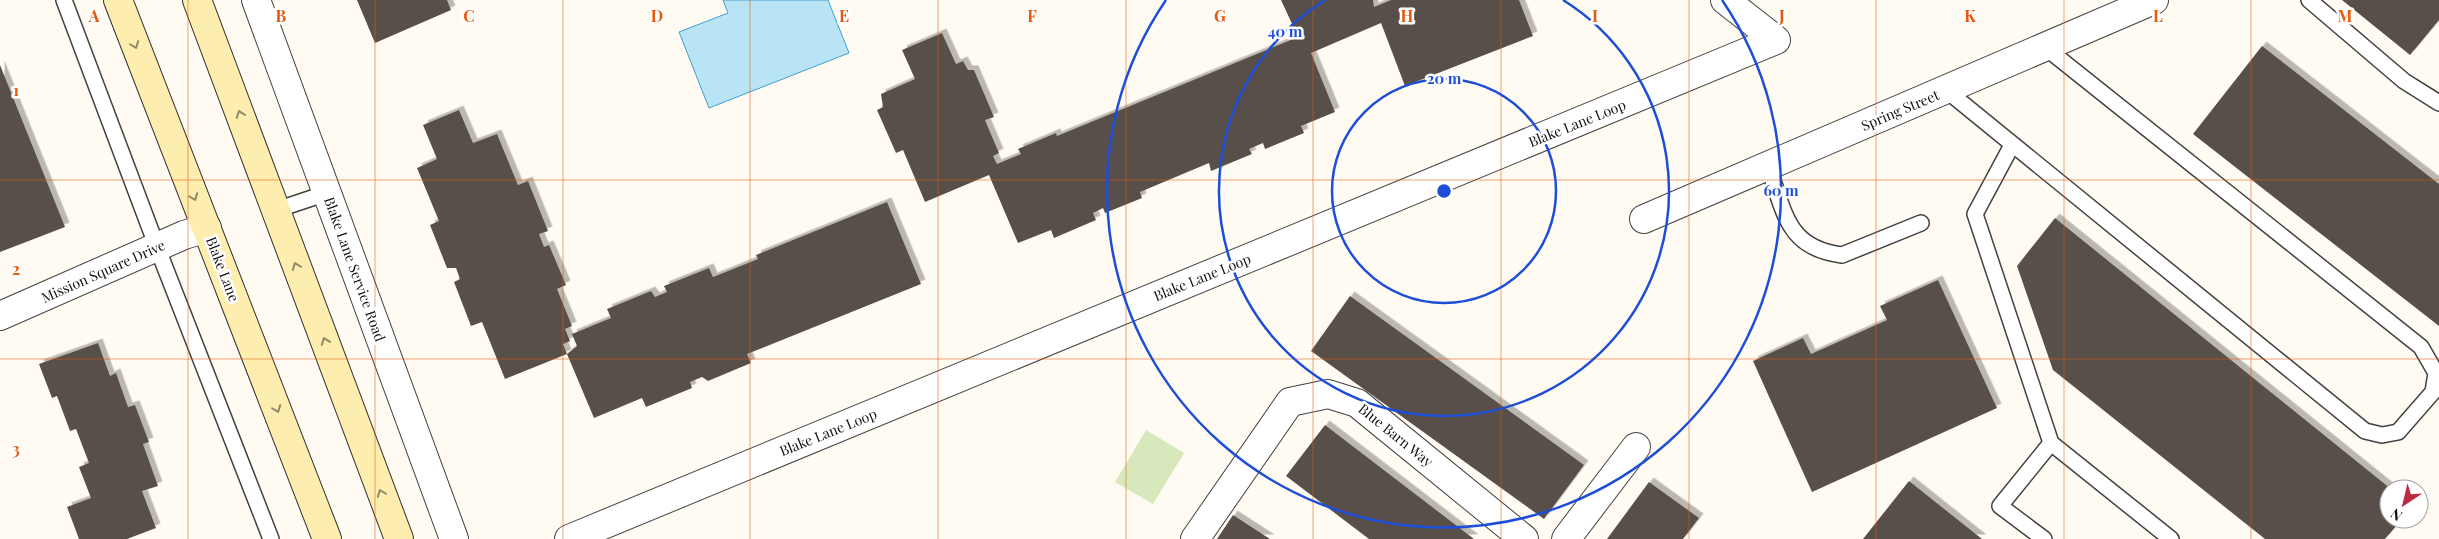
<svg xmlns="http://www.w3.org/2000/svg" width="2439" height="539" font-family="'Playfair Display',serif">
	<defs>
		<filter id="shadow"><feDropShadow dx="4.5" dy="-4.5" stdDeviation="0" flood-color="#0004"/></filter>
	</defs>
	<rect width="100%" height="100%" fill="#fffbf2"/>
	<path fill="#d7e9bc" d="M 1146,430 L 1184,453 L 1153,504 L 1115,482 Z"/>
	<path fill="#b8e4f5" stroke="#40a0ca" d="M 723,0 L 828,0 L 849,53 L 709,108 L 679,32 L 728,13 Z"/>
	<path fill="#584f4c" filter="url(#shadow)" d="M 357,0 L 447,0 L 451,10 L 375,43 Z
		M 1281,0 L 1373,0 L 1374,7 L 1391,0 L 1519,0 L 1533,36 L 1405,86 L 1381,23 L 1311,53 L 1335,112 L 1301,126 L 1304,133 L 1265,149 L 1263,143 L 1249,149 L 1252,154 L 1211,171 L 1209,163 L 1140,192 L 1142,198 L 1105,213 L 1103,208 L 1093,213 L 1096,220 L 1054,238 L 1051,230 L 1018,243 L 989,175 L 925,202 L 903,150 L 896,153 L 877,110 L 883,107 L 881,94 L 915,79 L 902,50 L 942,33 L 956,64 L 963,61 L 968,70 L 974,70 L 994,117 L 985,120 L 999,153 L 993,156 L 997,164 L 1021,154 L 1018,149 L 1056,133 L 1057,136 L 1293,39 L 1288,28 L 1293,26 Z
		M 2342,0 L 2439,0 L 2439,20 L 2410,55 Z
		M 2262,46 L 2439,184 L 2439,326 L 2193,134 Z
		M 0,65 L 65,227 L 0,252 Z
		M 459,110 L 473,143 L 497,134 L 518,185 L 528,181 L 548,231 L 539,234 L 544,247 L 549,245 L 566,285 L 557,289 L 572,326 L 565,329 L 570,341 L 563,344 L 567,354 L 505,379 L 482,322 L 471,326 L 454,282 L 460,279 L 456,268 L 447,268 L 430,225 L 439,221 L 417,168 L 437,159 L 423,125 Z
		M 887,202 L 921,284 L 747,354 L 751,363 L 708,381 L 702,377 L 690,382 L 692,388 L 646,407 L 642,398 L 594,418 L 567,354 L 577,346 L 572,334 L 611,318 L 607,309 L 651,291 L 655,297 L 667,292 L 664,286 L 709,268 L 713,277 L 758,259 L 756,255 Z
		M 2055,218 L 2391,489 L 2389,489 L 2389,519 L 2402,519 L 2385,539 L 2265,539 L 2053,370 L 2017,266 Z
		M 1938,280 L 1997,408 L 1812,492 L 1753,361 L 1803,338 L 1811,354 L 1887,320 L 1880,306 Z
		M 1350,296 L 1584,465 L 1544,519 L 1311,351 Z
		M 98,343 L 110,376 L 116,373 L 128,407 L 135,405 L 149,442 L 143,444 L 158,486 L 142,491 L 156,528 L 127,539 L 79,539 L 67,507 L 91,498 L 79,467 L 89,463 L 76,429 L 70,431 L 57,396 L 52,398 L 39,364 Z
		M 1325,425 L 1474,539 L 1369,539 L 1286,476 Z
		M 1909,481 L 1982,539 L 1863,539 Z
		M 1649,482 L 1699,518 L 1683,539 L 1607,539 Z
		M 1233,515 L 1270,539 L 1217,539 Z"/>
	<g fill="none" stroke-linecap="round" stroke-linejoin="round">
		<g stroke="#424242" stroke-width="18">
			<path id="lane" d="M 64,0 L 157,247 L 271,539
				M 2309,0 L 2404,81 L 2439,103
				M 1946,90 L 2365,431 L 2382,435 L 2398,432 L 2433,392 L 2436,373 L 2421,347 L 2046,48
				M 2012,145 L 1975,214 L 2051,443 L 2171,539
				M 1768,166 C 1785,212 1786,248 1842,255 L 1921,223
				M 276,210 L 327,193
				M 2044,539 L 2000,506 L 2051,443"/>
		</g>
		<g stroke="#424242" stroke-width="30">
			<path id="street" d="M 256,0 L 454,539
				M 1644,219 L 2154,0
				M 0,316 L 184,235 L 207,228
				M 569,539 L 1776,40 L 1725,0
				M 1195,539 L 1290,402 L 1328,394 L 1357,403 L 1524,539
				M 1566,539 L 1636,447"/>
		</g>
		<g stroke="#313131" stroke-width="30">
			<path id="secondary" d="M 118,0 L 327,539
				M 197,0 L 399,539"/>
		</g>
		<use href="#lane" stroke="#fff" stroke-width="15"/>
		<use href="#street" stroke="#fff" stroke-width="28"/>
		<use href="#secondary" stroke="#fdedaf" stroke-width="28"/>
	</g>
	<defs><path id="oneway-chevron" d="M-2-3.5L2.5 0L-2 3.5" fill="none" stroke-width="1.6" stroke-linecap="round" stroke-linejoin="round" transform="scale(1.25)"/></defs>
	<g stroke="#928967">
		<use href="#oneway-chevron" transform="translate(135 45) rotate(69)"/>
		<use href="#oneway-chevron" transform="translate(240 114) rotate(-110)"/>
		<use href="#oneway-chevron" transform="translate(194 197) rotate(69)"/>
		<use href="#oneway-chevron" transform="translate(296 266) rotate(-111)"/>
		<use href="#oneway-chevron" transform="translate(325 341) rotate(-110)"/>
		<use href="#oneway-chevron" transform="translate(277 409) rotate(69)"/>
		<use href="#oneway-chevron" transform="translate(381 493) rotate(-111)"/>
	</g>
	<path fill="none" stroke="#e8590c" stroke-width="1" stroke-opacity="0.55" d="M 188,0 L 188,539M 375,0 L 375,539M 563,0 L 563,539M 750,0 L 750,539M 938,0 L 938,539M 1126,0 L 1126,539M 1313,0 L 1313,539M 1501,0 L 1501,539M 1689,0 L 1689,539M 1876,0 L 1876,539M 2064,0 L 2064,539M 2251,0 L 2251,539M 0,180 L 2439,180M 0,359 L 2439,359"/>
	<g fill="none" stroke="#1d4ed8" stroke-width="2.5">
		<circle cx="1444" cy="191" r="112"/>
		<path d="M1563 0A225 225 0 1 1 1325 0"/>
		<path d="M1722 0A337 337 0 1 1 1166 0"/>
	</g>
	<g text-anchor="middle" dominant-baseline="central" stroke-width="5" stroke-linejoin="round" paint-order="stroke">
		<g font-size="14" fill="#0f0f0f" stroke="#fff">
			<text transform="translate(1900 110) rotate(-23)">Spring Street</text>
			<text transform="translate(1577 123) rotate(-22)">Blake Lane Loop</text>
			<text transform="translate(223 269) rotate(69)">Blake Lane</text>
			<text transform="translate(355 269) rotate(70)">Blake Lane Service Road</text>
			<text transform="translate(103 271) rotate(-24)">Mission Square Drive</text>
			<text transform="translate(1202 277) rotate(-22)">Blake Lane Loop</text>
			<text transform="translate(828 432) rotate(-22)">Blake Lane Loop</text>
			<text transform="translate(1396 435) rotate(39)">Blue Barn Way</text>
		</g>
	</g>
	<g font-size="16" text-anchor="middle" font-weight="bold" fill="#e8590c" stroke="#fff" stroke-width="5" stroke-linejoin="round" paint-order="stroke">
		<text x="94" y="22">A</text>
		<text x="281" y="22">B</text>
		<text x="469" y="22">C</text>
		<text x="657" y="22">D</text>
		<text x="844" y="22">E</text>
		<text x="1032" y="22">F</text>
		<text x="1220" y="22">G</text>
		<text x="1407" y="22">H</text>
		<text x="1595" y="22">I</text>
		<text x="1782" y="22">J</text>
		<text x="1970" y="22">K</text>
		<text x="2158" y="22">L</text>
		<text x="2345" y="22">M</text>
		<text x="16" y="96">1</text>
		<text x="16" y="275">2</text>
		<text x="16" y="455">3</text>
	</g>
	<circle cx="1444" cy="191" r="8" fill="#1d4ed8" stroke="#fff" stroke-width="2.5"/>
	<g font-size="15" text-anchor="middle" font-weight="bold" fill="#1d4ed8" stroke="#fff" stroke-width="5" stroke-linejoin="round" paint-order="stroke">
		<text x="1285" y="37">40 m</text>
		<text x="1444" y="84">20 m</text>
		<text x="1781" y="196">60 m</text>
	</g>
	<g transform="translate(2404 504) rotate(215)"><circle r="24" fill="#ffffff" stroke="#9f9f9f"/>
	<path d="M0-4L9 19L0 12L-9 19Z" fill="#bd2a3f"/>
	<text y="-8" font-size="14" font-weight="bold" text-anchor="middle" fill="#0f0f0f">N</text>
	</g>
</svg>
